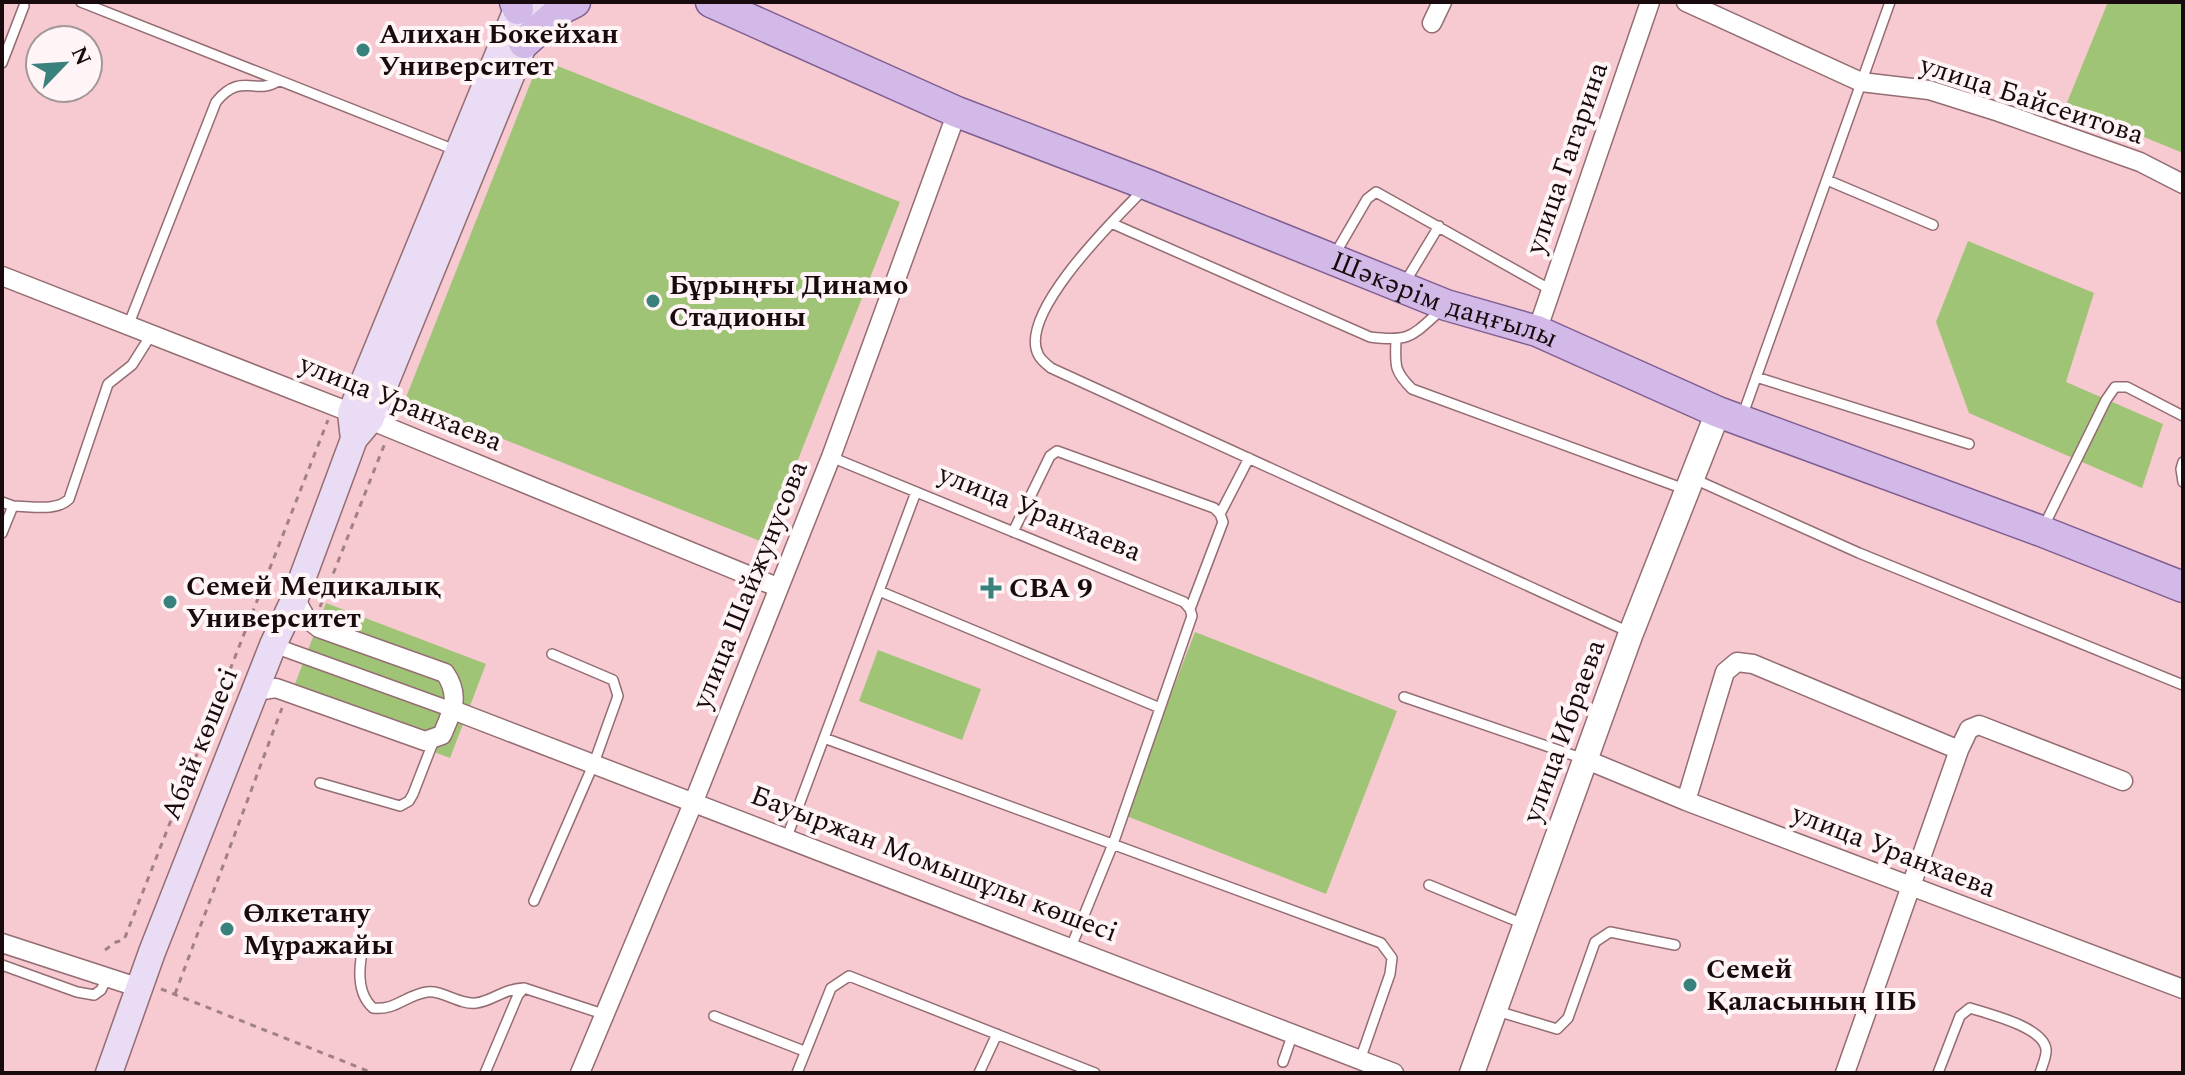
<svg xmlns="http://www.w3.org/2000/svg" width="2185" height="1075" font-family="Spectral,serif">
	<rect width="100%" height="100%" fill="#f6cad0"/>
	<path fill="#a0c476" d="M 2108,2 L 2183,2 L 2183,153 L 2066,105 Z
		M 540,59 L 900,202 L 765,543 L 405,400 Z
		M 1968,241 L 2094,293 L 2066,382 L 2163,424 L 2142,488 L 1969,413 L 1936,322 Z
		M 326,603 L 486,664 L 450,758 L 290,697 Z
		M 1195,632 L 1397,711 L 1326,894 L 1124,815 Z
		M 878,650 L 981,689 L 962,740 L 859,701 Z"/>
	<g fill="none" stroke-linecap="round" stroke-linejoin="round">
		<g stroke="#946d72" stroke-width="12">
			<path id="service" d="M 81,2 L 455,150
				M 2,63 L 24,6
				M 1827,180 L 1933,225
				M 1143,190 C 1116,218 1018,313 1038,354 C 1040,359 1046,364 1051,368 L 1629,632
				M 1111,223 L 1370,337 C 1410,342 1411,337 1441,310
				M 1335,254 L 1367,199 L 1376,192 L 1551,290
				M 1404,284 L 1439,226
				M 128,326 L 216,102 C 241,71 256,96 278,81
				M 1396,340 C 1395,366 1394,371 1412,389 L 1687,490
				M 1756,377 L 1969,444
				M 1742,417 L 1890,2
				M 831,457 L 1184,602 L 1190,609 L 1192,616 L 1113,844 L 1071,947
				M 2183,462 L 2181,469 L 2183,482
				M 1692,478 L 1859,553 L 2183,685
				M 2,502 L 13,506 L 2,533
				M 13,506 C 31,506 56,512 69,499 L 108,384 L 132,365 L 151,335
				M 1220,514 L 1249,458
				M 2043,528 L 2106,400 L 2115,387 L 2127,387 L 2183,416
				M 1013,532 L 1050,456 L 1057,451 L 1214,508 L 1220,514 L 1223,522 L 1190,609
				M 879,591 L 1160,708
				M 1404,697 L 1584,759
				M 824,738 L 1381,943 L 1392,958 L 1390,974 L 1360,1060
				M 320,783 L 400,806 L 409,801 L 413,794 L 434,740
				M 787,837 L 916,492
				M 1429,885 L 1526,925
				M 534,901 L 594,763 L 618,696 L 613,680 L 552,654
				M 365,940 C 359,962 355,992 373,1008 C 395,1011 406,995 427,992 C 443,990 459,1005 476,1003 C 493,1001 502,989 524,988
				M 2,965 L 77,992 L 94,995 L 101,990 L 107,978
				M 1497,1011 L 1557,1029 L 1568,1018 L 1595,942 L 1610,932 L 1675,945
				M 714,1016 L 804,1051
				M 1283,1062 L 1293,1033
				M 485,1073 L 518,995 L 524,988 L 603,1014
				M 797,1073 L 831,988 L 849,976 L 1095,1073
				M 979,1073 L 997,1034
				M 1938,1073 L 1960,1016 L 1970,1008 C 1989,1014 2043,1027 2046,1049 C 2047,1056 2042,1066 2040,1073"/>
		</g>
		<g stroke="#946d72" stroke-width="17">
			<path id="pedestrian" d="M 273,645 L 453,710"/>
		</g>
		<g stroke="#946d72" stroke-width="21">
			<path id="minor" d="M 1686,2 L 1861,82 L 1929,90 L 1999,112 L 2140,162 L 2183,184
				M 1432,23 L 1442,2
				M 2,276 L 370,420 L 777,587
				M 1537,331 L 1650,2
				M 256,691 L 276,688 L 425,741 L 442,735 C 452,712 461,696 445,673 L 319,628 L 306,618 L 295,598
				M 453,710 L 1394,1073
				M 1587,760 L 1686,801 L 2183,989
				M 1686,801 L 1725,672 L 1737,662 L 1753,664 L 1959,750 L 1969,729 L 1979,725 L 2123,781
				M 2,943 L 140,988
				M 580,1073 L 694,801 L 831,457 L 957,112
				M 1845,1073 L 1959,750"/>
		</g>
		<g stroke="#946d72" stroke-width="27">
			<path id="tertiary" d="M 1472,1073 L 1631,633 L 1718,412"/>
		</g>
		<g stroke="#946d72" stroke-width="29">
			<path id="secondary" d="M 354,439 L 351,413 L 520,2
				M 109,1073 L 152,952 L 273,645 L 295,598 L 354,439 L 370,420 L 541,2"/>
		</g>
		<g stroke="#7f5e92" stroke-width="33">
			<g id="primary">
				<path d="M 515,2 L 518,9"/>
				<path id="s1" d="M 711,2 L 957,112 L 1148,185 L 1446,305 L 1537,331 L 1718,412 L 2041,531 L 2183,587"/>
				<path d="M 524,43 L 563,8 L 575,2"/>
			</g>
		</g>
		<path stroke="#a18185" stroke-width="3" stroke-dasharray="6 6" stroke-linecap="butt" d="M 320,607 L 385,443
			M 105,950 L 116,942 L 124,940 L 328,420
			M 161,989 L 373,1073
			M 175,994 L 282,708"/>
		<use href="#service" stroke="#fff" stroke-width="9"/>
		<use href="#pedestrian" stroke="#fff" stroke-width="14"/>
		<use href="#minor" stroke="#fff" stroke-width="18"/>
		<use href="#tertiary" stroke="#fff" stroke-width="24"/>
		<use href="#secondary" stroke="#e9dcf4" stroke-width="26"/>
		<use href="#primary" stroke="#d3b9e8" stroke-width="30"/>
	</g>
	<g fill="#39817c" stroke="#fff5f6" stroke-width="3">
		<circle cx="363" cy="50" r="8"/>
		<circle cx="653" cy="301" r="8"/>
		<path d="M987 576h8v8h8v8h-8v8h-8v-8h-8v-8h8z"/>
		<circle cx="170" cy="602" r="8"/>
		<circle cx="227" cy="929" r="8"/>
		<circle cx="1690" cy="985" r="8"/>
	</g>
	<g text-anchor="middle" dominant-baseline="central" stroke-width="8" stroke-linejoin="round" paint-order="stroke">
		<g font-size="28" font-weight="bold" fill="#190b0d" stroke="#fff5f6" text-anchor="start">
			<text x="379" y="34">Алихан Бокейхан<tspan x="379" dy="32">Университет</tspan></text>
			<text x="669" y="285">Бұрыңғы Динамо<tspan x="669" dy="32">Стадионы</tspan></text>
			<text x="186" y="586">Семей Медикалық<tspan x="186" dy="32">Университет</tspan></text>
			<text x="1009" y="588">СВА 9</text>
			<text x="243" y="913">Өлкетану<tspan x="243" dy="32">Мұражайы</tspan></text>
			<text x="1706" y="969">Семей<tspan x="1706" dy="32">Қаласының ІІБ</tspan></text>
		</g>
		<g font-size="28" fill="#190b0d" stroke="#fff5f6">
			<text transform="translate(2032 100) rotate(18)">улица Байсеитова</text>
			<text transform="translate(1567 158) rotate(-71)">улица Гагарина</text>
			<text stroke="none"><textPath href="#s1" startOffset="792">Шәкәрім даңғылы</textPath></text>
			<text transform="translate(401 403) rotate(22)">улица Уранхаева</text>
			<text transform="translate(1040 513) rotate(22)">улица Уранхаева</text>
			<text transform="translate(750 585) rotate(-68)">улица Шайжунусова</text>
			<text transform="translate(1564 731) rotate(-70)">улица Ибраева</text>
			<text transform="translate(200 744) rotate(-68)">Абай көшесі</text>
			<text transform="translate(1894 851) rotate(21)">улица Уранхаева</text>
			<text transform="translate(934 864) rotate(21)">Бауыржан Момышұлы көшесі</text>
		</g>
	</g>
	<rect width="2185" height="1075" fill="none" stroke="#190b0d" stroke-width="8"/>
	<g transform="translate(64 64) rotate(65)"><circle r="38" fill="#fff5f6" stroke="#a39799" stroke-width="2"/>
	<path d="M0-6L14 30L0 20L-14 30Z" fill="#39817c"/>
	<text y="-12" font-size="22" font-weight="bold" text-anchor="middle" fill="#190b0d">N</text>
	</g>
</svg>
